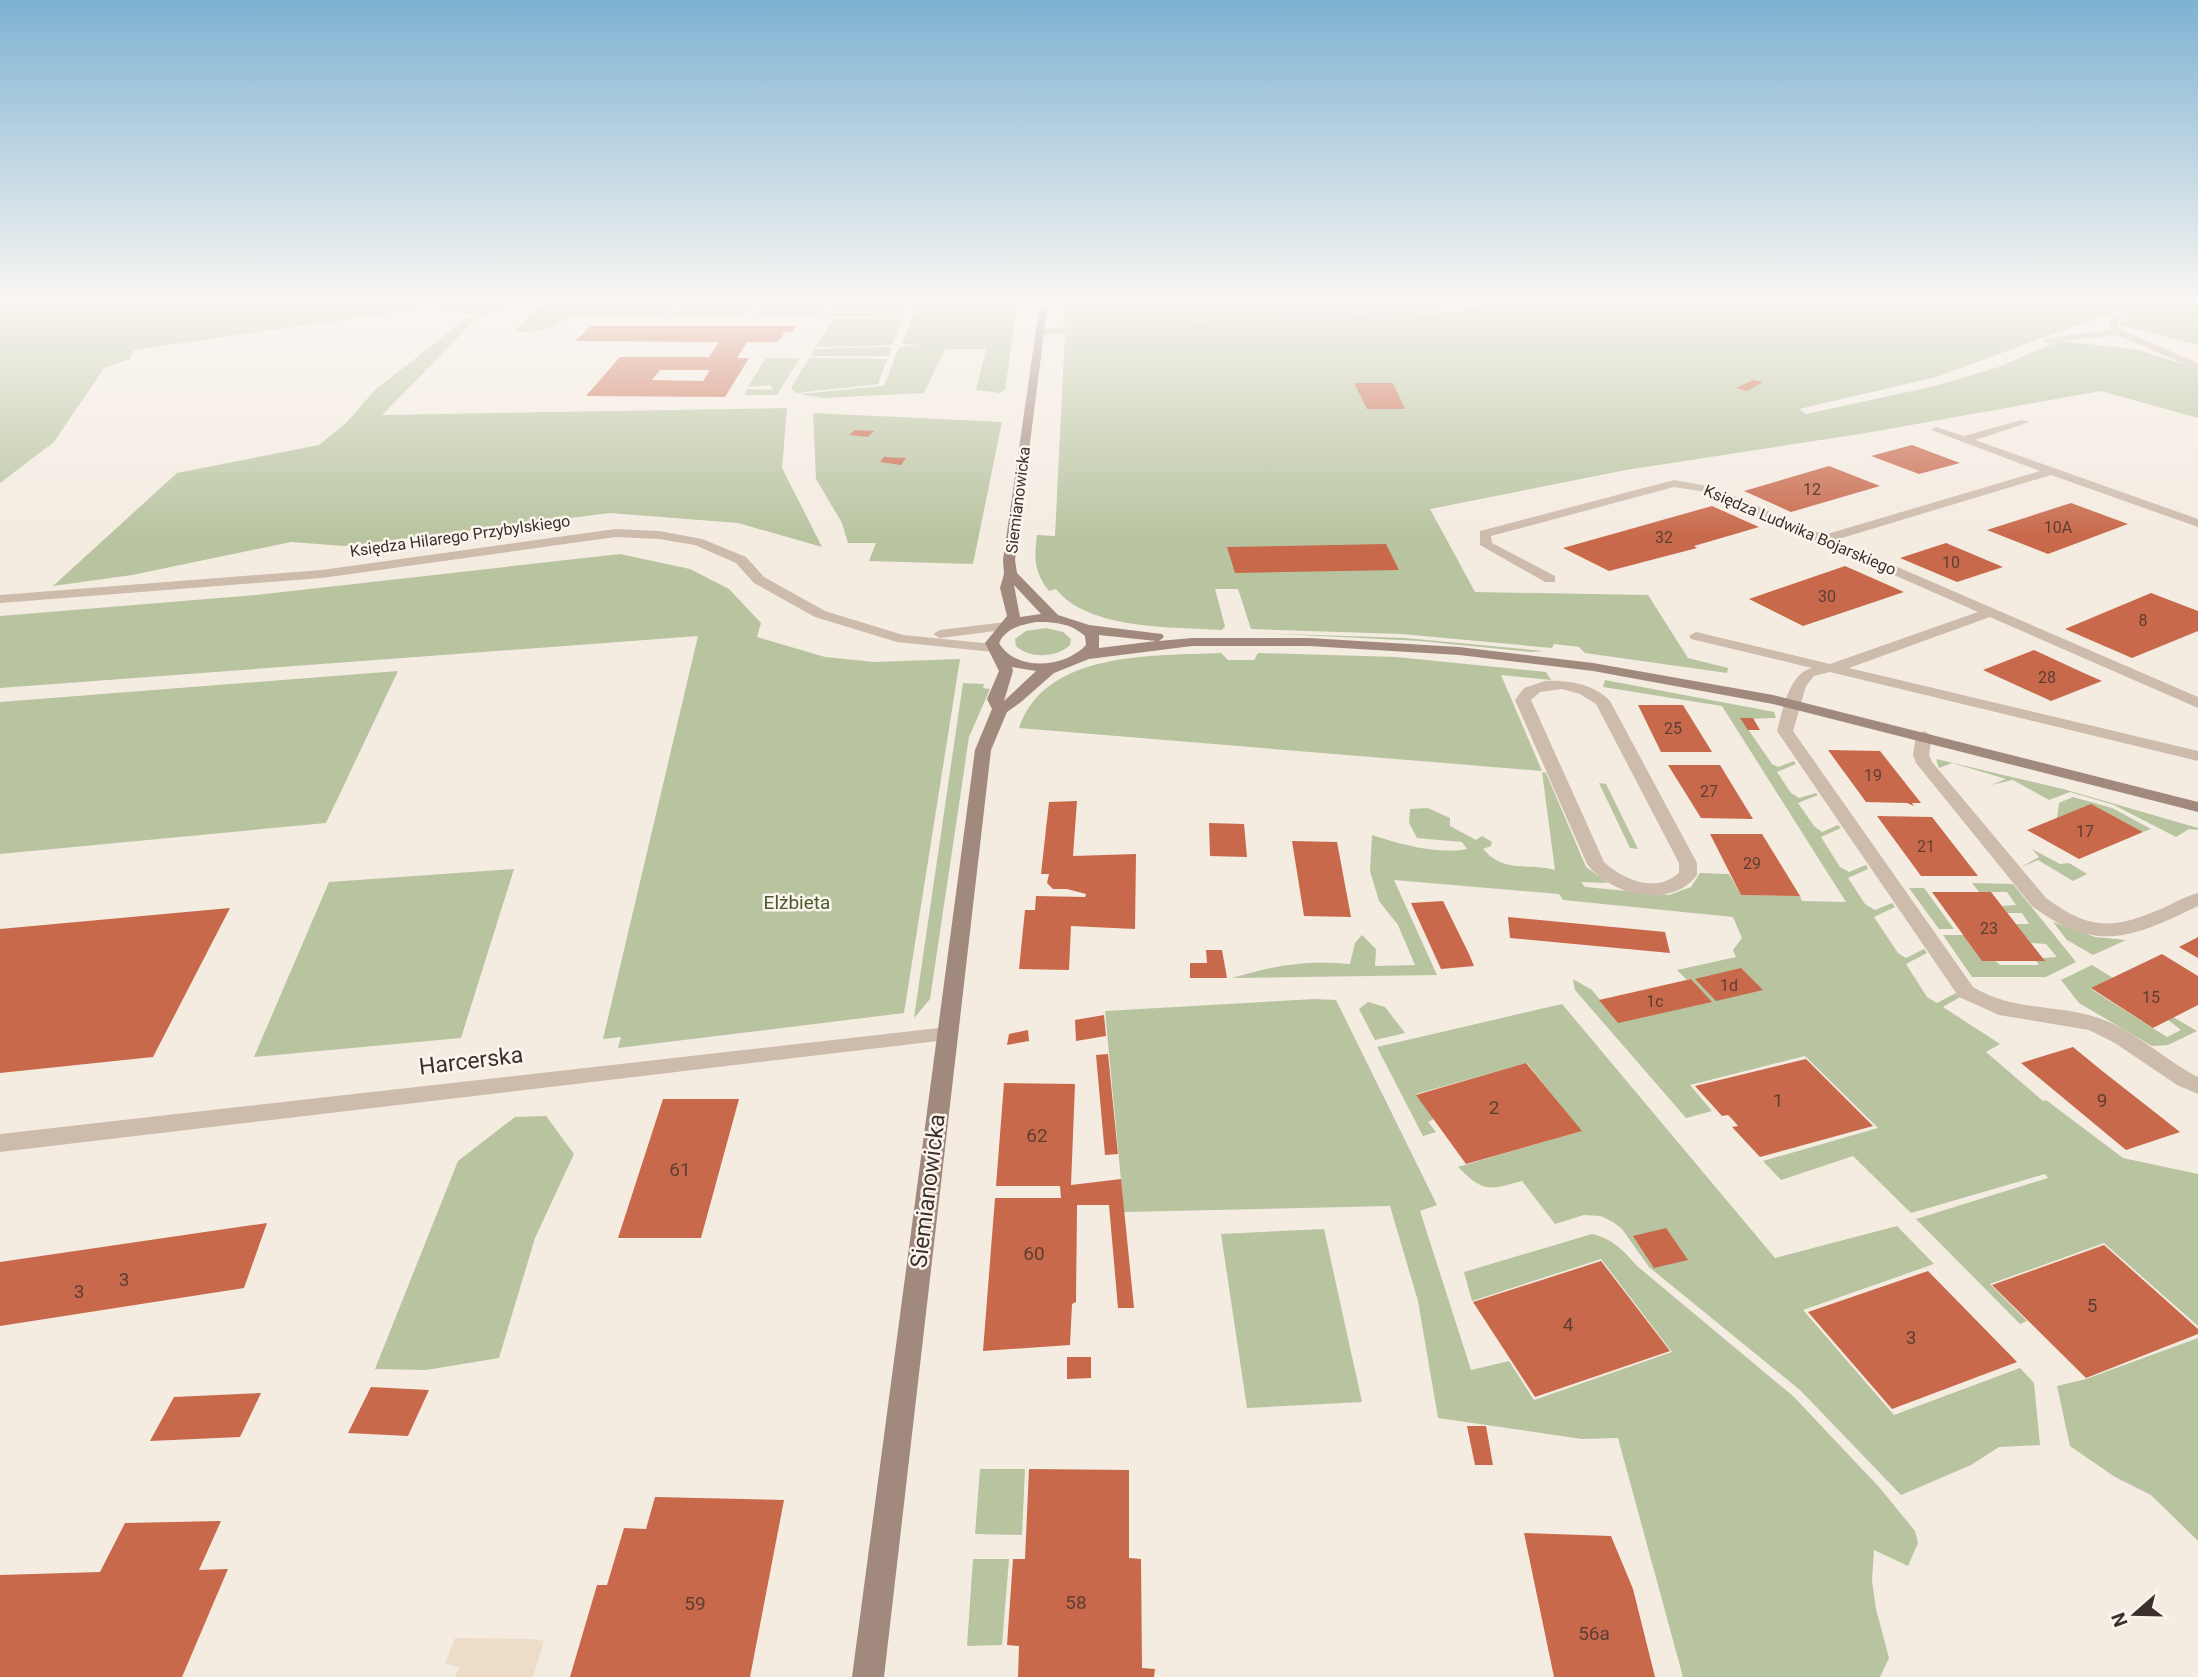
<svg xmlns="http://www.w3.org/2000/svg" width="2198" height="1677" font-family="Roboto,sans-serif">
	<rect width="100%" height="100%" fill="#f4ebe1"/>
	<path fill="#b8c4a0" d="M 0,302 L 534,302 L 479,316 L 382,415 L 787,408 L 782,468 L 822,547 L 738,523 L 610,513 L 344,546 L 291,542 L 132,575 L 53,586 L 177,473 L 319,445 L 347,422 L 375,390 L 463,321 L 478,316 L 430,307 L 134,350 L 130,359 L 104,368 L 54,442 L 0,483 Z
		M 543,302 L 827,302 L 676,302 L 665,316 L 567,316 C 551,332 535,332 514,332 Z
		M 835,302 L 909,302 L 903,317 L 828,316 Z
		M 919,302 L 1018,302 L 1005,389 L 1000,393 L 976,390 L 986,349 L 945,349 L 924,393 L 822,398 L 800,394 L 884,386 L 899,347 L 923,345 L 902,344 Z
		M 1066,302 L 1460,302 L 1422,309 L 1073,327 L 1064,325 Z
		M 1484,302 L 2099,302 L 2116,306 L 2120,310 L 1936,377 L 1799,409 L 1806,414 L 1935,386 L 1999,367 L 2058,341 L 2135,349 L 2198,369 L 2198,418 L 2101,391 L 1866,433 L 1626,470 L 1430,509 L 1475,592 L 1648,595 L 1688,658 L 1728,668 L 1727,673 L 1585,653 L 1579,647 L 1554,644 L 1552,648 L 1402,634 L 1251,629 L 1238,589 L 1215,589 L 1225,626 L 1222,630 C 1173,627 1088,630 1056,589 L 1049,591 C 1034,572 1034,558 1037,535 L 1055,536 L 1065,334 L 1414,315 L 1460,311 Z
		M 2109,302 L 2198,302 L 2198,345 L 2119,325 L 2129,308 Z
		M 681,304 L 752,304 L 743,316 L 672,316 Z
		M 761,304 L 827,304 L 820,316 L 754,316 Z
		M 833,319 L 903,319 L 892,345 L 816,347 Z
		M 892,347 L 889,356 L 811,356 L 814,349 Z
		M 766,358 L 800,358 L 777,395 L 744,395 L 747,389 L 773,390 L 770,385 L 748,387 Z
		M 809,358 L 887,359 L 878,384 L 796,393 L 791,388 Z
		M 813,413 L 1002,422 L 973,564 L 869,561 L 876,543 L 848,543 L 842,523 L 816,479 Z
		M 620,554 L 690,569 L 729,589 L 761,623 L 757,637 L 825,657 L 874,662 L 960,659 L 904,1013 L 618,1048 L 621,1037 L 603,1039 L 698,636 L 0,688 L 0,616 L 256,595 Z
		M 1046,628 L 1063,632 L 1071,639 L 1070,645 C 1056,658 1030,659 1016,646 L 1015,639 L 1026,631 Z
		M 1258,633 L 1405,638 L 1544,651 L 1531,652 L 1420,641 Z
		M 1221,653 L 1228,660 L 1254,660 L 1258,653 L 1396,657 L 1546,672 L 1551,680 L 1501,675 L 1542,771 L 1019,728 C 1045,650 1155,656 1221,653 Z
		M 398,671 L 326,823 L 0,854 L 0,702 Z
		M 1605,680 L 1774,712 L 1776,718 L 1741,719 L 1772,764 L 1778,767 L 1794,761 L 1796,764 L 1777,772 L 1791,793 L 1799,798 L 1816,793 L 1818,795 L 1798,803 L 1814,826 L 1822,832 L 1838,825 L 1841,828 L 1821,837 L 1840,867 L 1849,872 L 1866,865 L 1868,869 L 1848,878 L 1865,904 L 1875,910 L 1892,903 L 1895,907 L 1874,917 L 1898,953 L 1906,958 L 1924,949 L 1927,953 L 1906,964 L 1927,997 L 1937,1003 L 1956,993 L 1960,997 L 1943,1007 L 2000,1044 L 1986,1052 L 2043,1101 L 2046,1100 L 2123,1158 L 2198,1174 L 2198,1326 L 2104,1243 L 1990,1284 L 2027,1321 L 2020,1324 L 1916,1219 L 2048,1178 L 2045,1174 L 1911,1213 L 1853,1156 L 1781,1180 L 1763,1161 L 1878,1128 L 1805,1056 L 1690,1085 L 1712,1111 L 1686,1118 L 1575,990 L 1573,979 L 1592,990 L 1618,1022 L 1711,1002 L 1691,979 L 1687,980 L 1677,970 L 1736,957 L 1733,950 L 1742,938 L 1733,917 L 1563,900 L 1559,894 L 1394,880 L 1437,975 L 1232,978 C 1277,965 1303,960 1350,964 L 1355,943 L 1362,935 L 1376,949 L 1375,966 L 1415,965 L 1398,925 L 1379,901 L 1370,871 L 1372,835 C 1399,844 1439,855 1467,849 L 1462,842 L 1417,838 L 1409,823 L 1410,809 L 1428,808 L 1450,818 L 1450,826 L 1476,840 L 1482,836 L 1492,842 L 1491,846 L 1483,849 C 1505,874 1526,862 1555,870 L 1542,772 L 1546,773 L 1586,867 L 1608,883 L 1581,882 L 1585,887 L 1669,895 L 1691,887 L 1700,873 L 1729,874 L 1741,895 L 1800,896 L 1802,901 L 1846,902 L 1722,706 L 1603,687 Z
		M 963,683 L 984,684 L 983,688 L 990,689 L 969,737 L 930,999 L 914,1018 Z
		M 1936,759 L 2063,789 L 2198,828 L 2198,830 L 2189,829 L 2176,837 L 2114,805 L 2070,792 L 2049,800 L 2013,780 L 1991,785 L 2006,779 L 1952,763 L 1939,768 Z
		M 1599,783 L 1606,784 L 1638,849 L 1630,848 Z
		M 2073,797 L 2112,808 L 2151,829 L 2143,832 L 2094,806 L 2057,818 L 2059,803 Z
		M 2032,849 L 2060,864 L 2069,863 L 2087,874 L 2073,881 L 2038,860 L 2021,867 L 2039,857 Z
		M 514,869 L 461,1038 L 254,1057 L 329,882 Z
		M 1972,883 L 2013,884 L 2076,962 L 2046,977 L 1972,977 L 1943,935 L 1964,935 L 2000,965 L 2039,965 L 2036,961 L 2044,961 L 2043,958 L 2057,957 L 2046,944 L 2031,943 L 2016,924 L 2029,924 L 2022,913 L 2007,913 L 2002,906 L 2016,905 L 2007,892 L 1979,892 Z
		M 1909,888 L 1924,888 L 1954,929 L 1939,929 Z
		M 2053,922 L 2095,937 L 2126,940 L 2093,955 L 2067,940 Z
		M 2092,965 L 2113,978 L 2091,989 L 2167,1037 L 2181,1030 L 2168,1020 L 2173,1017 L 2197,1031 L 2168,1045 L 2152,1046 L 2079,1003 L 2061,980 Z
		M 1315,999 L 1336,1000 L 1437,1205 L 1420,1211 L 1471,1370 L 1509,1361 L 1534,1400 L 1672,1352 L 1601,1259 L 1472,1301 L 1464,1272 L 1592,1234 C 1613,1239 1623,1250 1637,1266 L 1793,1396 L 1879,1487 L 1915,1531 L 1918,1543 L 1908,1566 L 1874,1550 L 1872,1581 L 1876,1609 L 1889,1658 L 1880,1677 L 1683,1677 L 1618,1438 L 1582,1439 L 1438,1418 L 1418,1301 L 1390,1206 L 1124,1212 L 1105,1011 Z
		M 1368,1002 L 1385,1007 L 1405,1033 L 1375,1040 L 1359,1009 Z
		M 1562,1004 L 1775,1258 L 1897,1226 L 1934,1264 L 1803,1310 L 1894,1415 L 2020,1368 L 2034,1383 L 2040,1445 L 1999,1447 L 1971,1465 L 1901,1495 L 1800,1390 L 1649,1267 L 1622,1229 L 1613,1222 L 1601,1216 L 1584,1215 L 1555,1224 L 1522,1181 C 1489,1190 1484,1193 1458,1167 L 1581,1131 L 1527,1063 L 1416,1094 L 1434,1119 L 1428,1122 L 1436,1132 L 1423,1136 L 1377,1047 Z
		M 546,1116 L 574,1154 L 535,1238 L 499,1358 L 426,1370 L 375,1369 L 458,1161 L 515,1117 Z
		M 1324,1229 L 1362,1402 L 1247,1408 L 1221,1234 Z
		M 2198,1338 L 2198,1541 L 2151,1495 L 2115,1477 L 2070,1446 L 2057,1386 L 2086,1379 Z
		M 980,1469 L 1025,1469 L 1022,1535 L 975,1534 Z
		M 973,1559 L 1009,1559 L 1002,1645 L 967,1646 Z"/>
	<path fill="#ecdcc8" d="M 455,1638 L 532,1639 L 544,1641 L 533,1677 L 455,1677 L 459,1667 L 445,1664 Z"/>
	<path fill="#c8694b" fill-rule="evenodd" d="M 591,326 L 796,326 L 792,332 L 785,332 L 778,342 L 747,342 L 737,358 L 749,358 L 725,397 L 586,396 L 620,357 L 709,357 L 719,342 L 575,341 ZM 660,370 L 710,370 L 703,381 L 652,380 Z
		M 1753,380 L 1763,382 L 1747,391 L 1736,388 Z
		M 1354,383 L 1393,383 L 1405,409 L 1367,409 Z
		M 855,430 L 874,431 L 868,437 L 849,435 Z
		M 1912,445 L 1960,463 L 1919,474 L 1871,456 Z
		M 884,457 L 906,458 L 901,465 L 880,462 Z
		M 1829,466 L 1880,486 L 1791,512 L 1744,491 Z
		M 2071,503 L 2128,524 L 2048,554 L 1987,530 Z
		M 1712,506 L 1759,527 L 1694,546 L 1697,548 L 1609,571 L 1563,548 Z
		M 1946,543 L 2003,567 L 1957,582 L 1900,558 Z
		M 1386,544 L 1399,570 L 1235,573 L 1227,547 Z
		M 1845,566 L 1904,592 L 1803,626 L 1749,599 Z
		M 2151,593 L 2198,611 L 2198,631 L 2132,658 L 2065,629 Z
		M 2034,650 L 2086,674 L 2102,681 L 2051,701 L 1983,670 Z
		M 1638,705 L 1683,705 L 1712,752 L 1661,752 Z
		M 1740,718 L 1753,718 L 1760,730 L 1748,730 Z
		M 1828,750 L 1880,751 L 1921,803 L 1912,803 L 1914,806 L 1907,803 L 1866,802 Z
		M 1668,765 L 1720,765 L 1753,819 L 1701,818 Z
		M 1077,801 L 1073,856 L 1136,854 L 1135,929 L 1071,926 L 1069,970 L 1019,969 L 1025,910 L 1035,910 L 1036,896 L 1085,897 L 1086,894 L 1067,889 L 1053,889 L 1047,883 L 1049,874 L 1041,874 L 1049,802 Z
		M 2091,804 L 2143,832 L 2079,859 L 2027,830 Z
		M 1877,816 L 1932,817 L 1978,876 L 1921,876 Z
		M 1209,823 L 1244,824 L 1247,857 L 1210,856 Z
		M 1710,834 L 1762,834 L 1800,896 L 1741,895 Z
		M 1292,841 L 1337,842 L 1351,917 L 1304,916 Z
		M 1932,892 L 1991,892 L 2045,961 L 1982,961 Z
		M 1443,901 L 1469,954 L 1474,966 L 1441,969 L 1411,903 Z
		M 230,908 L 153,1057 L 0,1073 L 0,929 Z
		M 1508,917 L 1665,932 L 1670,953 L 1510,938 Z
		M 2198,937 L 2198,958 L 2179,947 Z
		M 1206,950 L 1222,950 L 1227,978 L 1190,978 L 1190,963 L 1207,963 Z
		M 2162,954 L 2198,976 L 2198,1005 L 2153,1028 L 2091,988 Z
		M 1741,968 L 1763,990 L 1716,1001 L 1695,979 Z
		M 1691,979 L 1712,1002 L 1618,1023 L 1599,1000 Z
		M 1104,1015 L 1106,1036 L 1076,1041 L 1075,1020 Z
		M 1028,1030 L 1029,1041 L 1007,1045 L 1009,1034 Z
		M 2073,1047 L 2101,1070 L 2180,1132 L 2126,1150 L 2021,1063 Z
		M 1108,1054 L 1118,1154 L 1105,1155 L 1096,1055 Z
		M 1806,1059 L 1873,1126 L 1760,1157 L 1732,1127 L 1738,1126 L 1733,1120 L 1728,1115 L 1722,1116 L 1695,1086 Z
		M 1526,1063 L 1582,1131 L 1466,1164 L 1416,1095 Z
		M 1004,1083 L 1075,1084 L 1071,1185 L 1121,1179 L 1134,1308 L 1118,1308 L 1109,1205 L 1077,1205 L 1076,1302 L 1072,1304 L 1070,1345 L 983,1351 L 995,1198 L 1061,1198 L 1060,1186 L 996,1186 Z
		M 663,1099 L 739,1099 L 701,1238 L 618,1238 Z
		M 267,1223 L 244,1288 L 0,1326 L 0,1262 Z
		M 1666,1228 L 1688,1260 L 1654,1268 L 1633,1236 Z
		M 2104,1245 L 2198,1329 L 2198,1334 L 2086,1378 L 1992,1285 Z
		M 1601,1261 L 1670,1351 L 1535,1397 L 1473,1302 Z
		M 1928,1271 L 2017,1362 L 1892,1409 L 1808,1312 Z
		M 1067,1357 L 1091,1357 L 1091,1378 L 1067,1379 Z
		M 371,1387 L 429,1390 L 408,1436 L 348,1433 Z
		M 261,1393 L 240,1437 L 150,1441 L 174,1397 Z
		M 1467,1426 L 1486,1426 L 1493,1465 L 1475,1465 Z
		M 1029,1469 L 1129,1470 L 1129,1558 L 1141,1559 L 1142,1668 L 1155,1669 L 1154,1677 L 1018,1677 L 1019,1646 L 1007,1645 L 1013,1559 L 1025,1559 Z
		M 655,1497 L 784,1500 L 750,1677 L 570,1677 L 597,1585 L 607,1585 L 624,1528 L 646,1529 Z
		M 221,1521 L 199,1570 L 228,1569 L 182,1677 L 0,1677 L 0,1575 L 100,1572 L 125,1523 Z
		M 1524,1533 L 1611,1536 L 1633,1589 L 1655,1677 L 1554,1677 Z"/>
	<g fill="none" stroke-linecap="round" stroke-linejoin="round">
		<path fill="#cdbbac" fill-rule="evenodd" d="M 1456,302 L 1473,302 L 1412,316 L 1040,335 L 1035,332 L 1040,329 L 1412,310 Z
			M 2098,302 L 2110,302 L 2127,307 L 2117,325 L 2121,330 L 2198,363 L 2198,370 L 2117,335 L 2045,343 L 2043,341 L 2048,338 L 2112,330 L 2108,325 L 2118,310 Z
			M 2021,420 L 2030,422 L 1975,440 L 2198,519 L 2198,527 L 2051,475 L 1835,540 L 2198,697 L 2198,708 L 1990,617 L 1849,668 L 2198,751 L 2198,761 L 1830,672 L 1814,676 L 1806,686 L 1793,731 L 1973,987 C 2016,1013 2059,1003 2104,1020 C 2139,1034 2165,1060 2198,1077 L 2198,1094 L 2177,1085 L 2115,1043 L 2089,1030 L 1999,1015 L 1959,997 L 1777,731 C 1783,711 1788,674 1812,668 L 1691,639 L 1689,636 L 1696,632 L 1830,664 L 1978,612 L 1706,492 L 1674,487 L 1491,536 L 1492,543 L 1555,576 L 1555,582 L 1545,582 L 1480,545 L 1480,531 L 1674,480 L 1713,487 L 1824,535 L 2040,471 L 1931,430 L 1936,427 L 1964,436 Z
			M 615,529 L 659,531 L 702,539 L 746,557 L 764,577 L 825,611 L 903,635 L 993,644 L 1000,648 L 993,652 L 897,642 L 815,617 L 754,583 L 736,563 L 695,545 L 659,539 L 615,537 L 322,578 L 0,603 L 0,595 L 322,570 Z
			M 1006,622 L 1013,626 L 1011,629 L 940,638 L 933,634 L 940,630 Z
			M 1545,681 C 1567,680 1594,684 1610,701 L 1697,863 L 1697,875 C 1671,910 1610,895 1587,864 L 1515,700 L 1524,688 ZM 1562,689 L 1580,694 L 1596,704 L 1679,863 L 1679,873 C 1655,894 1624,880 1604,862 L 1531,700 L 1540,692 Z
			M 1924,731 L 1932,736 L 1929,755 L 1932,762 L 2046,898 C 2089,930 2113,930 2163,908 C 2174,903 2186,896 2198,893 L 2198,906 C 2132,938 2096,954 2032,906 L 1916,763 L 1913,755 L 1916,736 Z
			M 948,1027 L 955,1029 L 958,1034 L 955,1039 L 0,1152 L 0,1134 Z"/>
		<path fill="#a18a7d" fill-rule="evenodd" d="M 1040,302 L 1048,302 L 1015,560 L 1017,573 L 1058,615 L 1089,625 L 1162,634 L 1164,637 L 1159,641 L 1192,638 L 1309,638 L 1459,647 L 1593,663 L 1773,695 L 2198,802 L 2198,812 L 1773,704 L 1593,671 L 1459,655 L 1309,646 L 1192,646 L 1089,659 L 1054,673 L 1021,702 L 1007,712 L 991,750 L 884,1677 L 852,1677 L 975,750 L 992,709 L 987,699 L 999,671 L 985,643 L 1007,616 L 1000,588 L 1004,574 L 1003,560 ZM 1014,585 L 1041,614 L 1020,617 ZM 1036,622 C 1054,622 1071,623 1085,636 L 1086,645 C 1065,668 1016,672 999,643 C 1006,628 1021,625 1036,622 ZM 1099,635 L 1156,641 L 1099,648 ZM 1012,667 L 1036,671 L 1004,701 L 1013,671 Z"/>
	</g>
	<linearGradient id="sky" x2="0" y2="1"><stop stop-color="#7eb2d2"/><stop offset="0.56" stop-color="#faf6f2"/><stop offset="1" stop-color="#faf6f2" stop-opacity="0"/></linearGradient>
	<rect width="2198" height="537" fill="url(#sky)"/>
	<g text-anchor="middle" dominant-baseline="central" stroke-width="5" stroke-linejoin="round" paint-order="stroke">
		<g font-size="16" fill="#5e3e33">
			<text x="1812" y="489">12</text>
			<text x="2058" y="527">10A</text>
			<text x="1664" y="537">32</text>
			<text x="1951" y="562">10</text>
			<text x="1827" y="596">30</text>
			<text x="2143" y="620">8</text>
			<text x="2047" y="677">28</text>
			<text x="1673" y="728">25</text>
			<text x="1873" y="775">19</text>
			<text x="1709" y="791">27</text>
			<text x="2085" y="831">17</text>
			<text x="1926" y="846">21</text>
			<text x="1752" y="863">29</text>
			<text x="1989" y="928">23</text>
			<text x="1729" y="985">1d</text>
			<text x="2151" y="997">15</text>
			<text x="1655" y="1001">1c</text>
		</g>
		<g font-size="16" fill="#3b302b" stroke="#fbf5ee">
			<text transform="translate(1018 500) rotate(-83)">Siemianowicka</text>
			<text transform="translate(1800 530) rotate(23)">Księdza Ludwika Bojarskiego</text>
			<text transform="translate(460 536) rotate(-8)">Księdza Hilarego Przybylskiego</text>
		</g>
		<g font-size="19" fill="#4a5a2e" stroke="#fbf5ee">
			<text x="797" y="902">Elżbieta</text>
		</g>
		<g font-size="19" fill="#5e3e33">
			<text x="1778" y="1100">1</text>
			<text x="2102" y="1100">9</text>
			<text x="1494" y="1107">2</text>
			<text x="1037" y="1135">62</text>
			<text x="680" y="1169">61</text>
			<text x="1034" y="1253">60</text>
			<text x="124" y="1279">3</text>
			<text x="79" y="1291">3</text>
			<text x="2092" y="1305">5</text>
			<text x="1568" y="1324">4</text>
			<text x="1911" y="1337">3</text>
			<text x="1076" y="1602">58</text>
			<text x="695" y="1603">59</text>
			<text x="1594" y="1633">56a</text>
		</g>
		<g font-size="23" fill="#3b302b" stroke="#fbf5ee">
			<text transform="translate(471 1061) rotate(-7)">Harcerska</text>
			<text transform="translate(928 1191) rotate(-83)">Siemianowicka</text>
		</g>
	</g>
	<g transform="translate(2135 1614) rotate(250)" stroke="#fbf5ee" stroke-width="5" paint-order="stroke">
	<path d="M0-5L12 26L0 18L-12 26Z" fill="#3b302b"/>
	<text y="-10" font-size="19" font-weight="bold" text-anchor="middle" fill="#3b302b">N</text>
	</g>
</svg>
